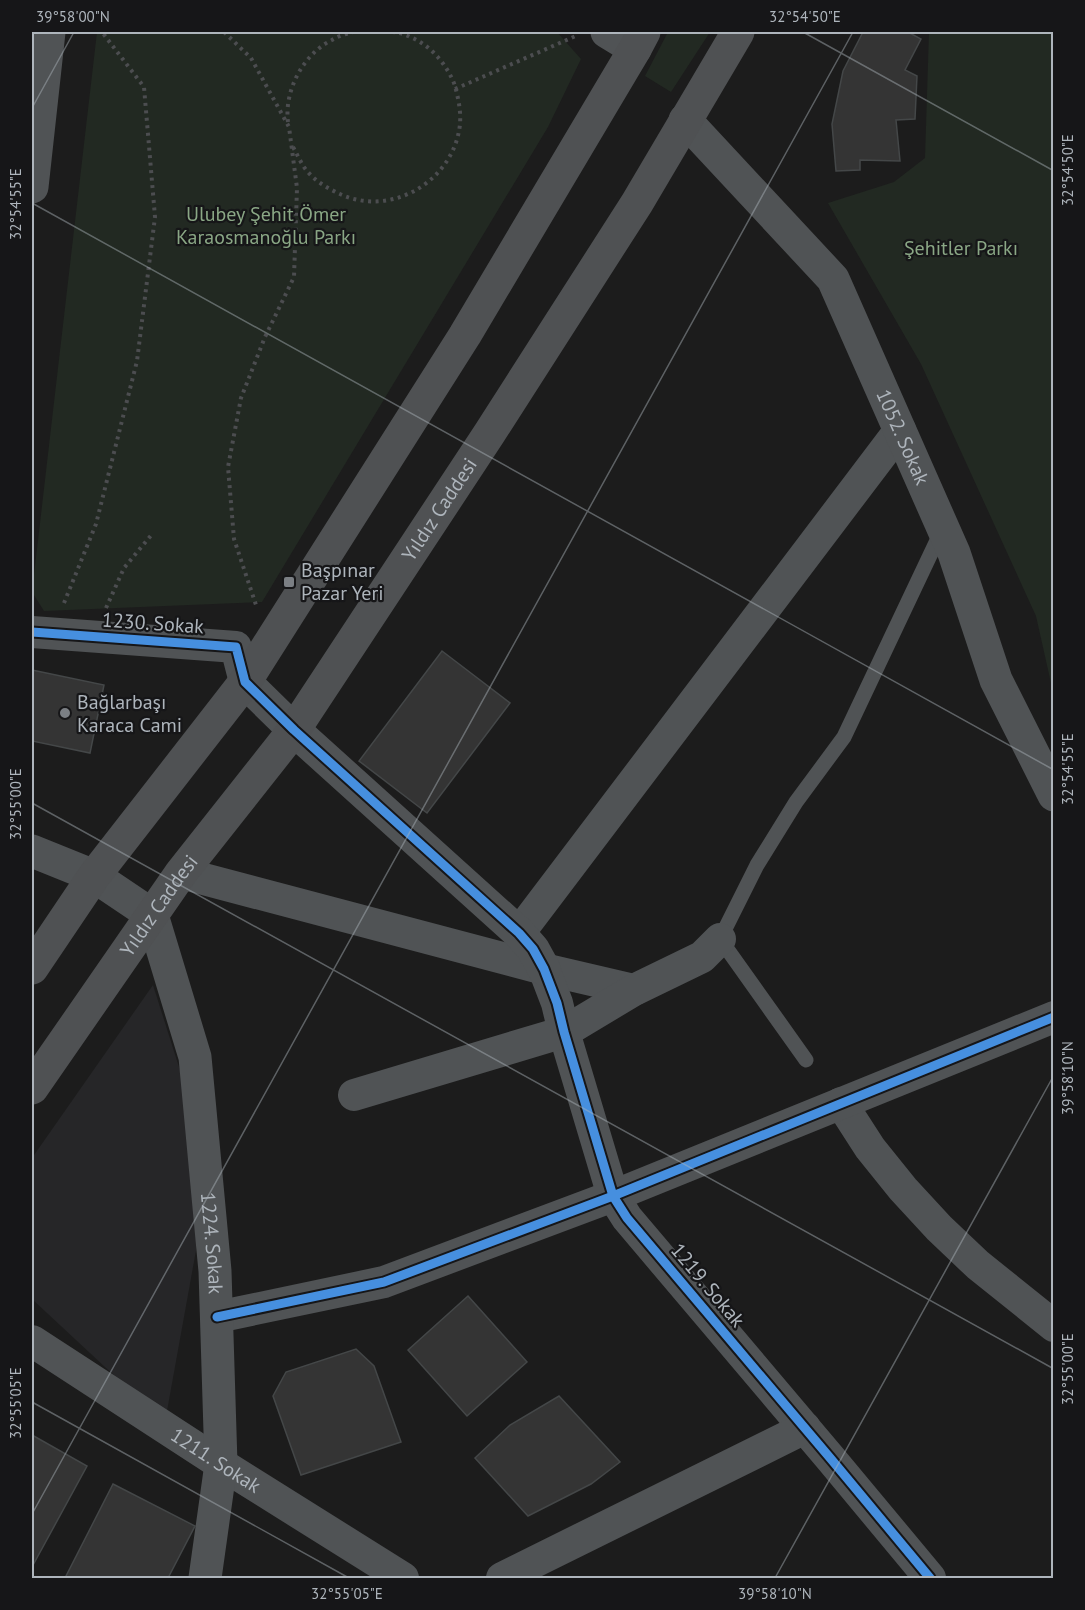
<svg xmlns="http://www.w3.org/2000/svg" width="1085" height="1610" font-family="'PT Sans',sans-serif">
	<rect width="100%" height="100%" fill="#1c1c1c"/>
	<path fill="#262628" d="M 153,985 L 185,1086 L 197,1245 L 167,1411 L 149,1408 L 32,1299 L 32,1158 Z"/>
	<path fill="#222922" d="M 97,32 L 557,32 L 581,59 L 548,127 L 262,602 L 44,611 L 32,592 Z
		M 668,32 L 710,32 L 671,92 L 645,76 Z
		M 929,32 L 1053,32 L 1053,692 L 1036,616 L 921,364 L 828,203 L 894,182 L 925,158 Z"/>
	<path fill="#343434" stroke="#444748" stroke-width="1.5" d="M 863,32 L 908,32 L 921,39 L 905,70 L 917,76 L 915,119 L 896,120 L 900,161 L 860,160 L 860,170 L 836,171 L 832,124 L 843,71 Z
		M 442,651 L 510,703 L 427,813 L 359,761 Z
		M 32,670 L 104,685 L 90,753 L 32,741 Z
		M 468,1296 L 527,1362 L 467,1416 L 408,1350 Z
		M 356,1349 L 374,1366 L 401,1442 L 301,1475 L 273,1396 L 286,1372 Z
		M 559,1396 L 620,1462 L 591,1484 L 528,1516 L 475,1458 L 510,1425 Z
		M 32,1435 L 87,1466 L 32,1567 Z
		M 113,1484 L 195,1526 L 168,1578 L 65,1578 Z"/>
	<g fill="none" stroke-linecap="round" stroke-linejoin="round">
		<path stroke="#4c4d50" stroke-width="4" stroke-dasharray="3 4.5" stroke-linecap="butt" d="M 224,32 L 251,58 L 289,127 L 297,188 L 294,277 L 265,337 L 241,398 L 228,467 L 234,539 L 256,605
			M 455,89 L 578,35
			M 288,122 C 284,91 303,54 332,40 C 338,36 346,34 353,32
			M 293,147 C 297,154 300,161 304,167 C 313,180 327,188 340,194 C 389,217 449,184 459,131 C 462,116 459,101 455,86 C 448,66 431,45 410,37 C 405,34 399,33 393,32
			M 64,603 L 96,524 L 137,361 L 155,217 L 144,87 L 102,32
			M 106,608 L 124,568 L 153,533"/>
		<path stroke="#505355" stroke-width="15" d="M 806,1060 L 720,939 L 757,865 L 796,802 L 844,737 L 942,530"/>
		<g stroke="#505355" stroke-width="32">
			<path d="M 32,632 L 236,647 L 245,682"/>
			<path d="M 181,873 L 544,969 L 634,990"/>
			<path d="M 519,933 L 900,430"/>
			<path d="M 544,969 L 557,1003 L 564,1032 L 613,1196 L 627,1218 L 831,1459 L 930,1578"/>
			<path d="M 354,1095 L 564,1032 L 634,990 L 702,957 L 720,939"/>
			<path d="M 841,1103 L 870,1148 L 903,1189 L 939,1228 L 978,1265 L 1054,1326"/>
			<path d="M 217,1317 L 384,1282 L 613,1196 L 1054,1017"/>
			<path id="s1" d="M 32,1341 L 221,1464 L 403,1578"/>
			<path d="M 502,1578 L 805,1428"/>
		</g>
		<g stroke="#505355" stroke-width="33">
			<path d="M 607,32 L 635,49"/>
			<path id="s2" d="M 685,120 L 833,279 L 954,553 L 996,680 L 1054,795"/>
			<path d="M 32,187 L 49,32"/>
			<path d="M 245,682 L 294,730 L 519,933 L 533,949 L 544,969"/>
			<path id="s3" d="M 32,851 L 94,876 L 152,915 L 195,1057 L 215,1271 L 221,1464 L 205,1578"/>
		</g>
		<g stroke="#4f5153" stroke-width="33">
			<path d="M 32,968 L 94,876 L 245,682 L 465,335 L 635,49 L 644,32"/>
			<path id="s4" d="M 32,1088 L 181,873 L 294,730 L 489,434 L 637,203 L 738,32"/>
		</g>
		<g stroke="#161618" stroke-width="13">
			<path id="cycleway" d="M 32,632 L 236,647 L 245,682 L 294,730 L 519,933 L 533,949 L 544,969 L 557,1003 L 564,1032 L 613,1196 L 627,1218 L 831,1459 L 930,1578
				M 217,1317 L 384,1282 L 613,1196 L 1054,1017"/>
		</g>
		<use href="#cycleway" stroke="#468fdf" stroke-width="9"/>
	</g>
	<path fill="none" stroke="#aeb5bc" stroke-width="1.5" stroke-opacity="0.45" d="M 803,32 L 1054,171M 32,108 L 74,32M 32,203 L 1054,770M 32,803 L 1054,1369M 32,1402 L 349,1578M 32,1514 L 853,32M 775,1578 L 1054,1075"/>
	<g fill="#7b7f84" stroke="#161618" stroke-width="2">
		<rect x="283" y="576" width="12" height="12" rx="3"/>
		<circle cx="65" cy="713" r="6"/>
	</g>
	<g text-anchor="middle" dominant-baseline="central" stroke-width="4.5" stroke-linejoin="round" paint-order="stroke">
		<g font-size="20" fill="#8aa785" stroke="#161618">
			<text x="266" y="214">Ulubey Şehit Ömer<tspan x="266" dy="23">Karaosmanoğlu Parkı</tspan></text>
			<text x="961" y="248">Şehitler Parkı</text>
		</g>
		<g font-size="20" fill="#aeb5bc" stroke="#161618">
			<text stroke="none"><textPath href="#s2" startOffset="390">1052. Sokak</textPath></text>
			<text stroke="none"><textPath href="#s4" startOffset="708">Yıldız Caddesi</textPath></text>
			<text transform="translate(153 623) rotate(4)">1230. Sokak</text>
			<text stroke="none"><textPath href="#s4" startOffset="222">Yıldız Caddesi</textPath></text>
			<text stroke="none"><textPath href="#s3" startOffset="472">1224. Sokak</textPath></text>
			<text transform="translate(708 1285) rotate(50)">1219. Sokak</text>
			<text stroke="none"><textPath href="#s1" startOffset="219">1211. Sokak</textPath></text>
		</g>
		<g font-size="20" fill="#aeb5bc" stroke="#161618" text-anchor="start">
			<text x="301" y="570">Başpınar<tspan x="301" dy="23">Pazar Yeri</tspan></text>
			<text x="77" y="702">Bağlarbaşı<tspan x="77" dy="23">Karaca Cami</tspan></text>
		</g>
	</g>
	<rect width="1085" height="1610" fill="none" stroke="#161618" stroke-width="66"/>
	<rect x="33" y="33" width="1019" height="1544" fill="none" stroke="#aeb5bc" stroke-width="2"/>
	<g font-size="15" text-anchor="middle" fill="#aeb5bc">
		<text x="73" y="22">39°58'00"N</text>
		<text x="805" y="22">32°54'50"E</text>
		<text transform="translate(1068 170) rotate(-90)" y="5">32°54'50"E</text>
		<text transform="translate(16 204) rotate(-90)" y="5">32°54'55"E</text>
		<text transform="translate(1068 769) rotate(-90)" y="5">32°54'55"E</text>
		<text transform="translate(16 804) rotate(-90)" y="5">32°55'00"E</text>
		<text transform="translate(1068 1078) rotate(-90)" y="5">39°58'10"N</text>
		<text transform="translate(1068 1369) rotate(-90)" y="5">32°55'00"E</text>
		<text transform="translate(16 1403) rotate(-90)" y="5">32°55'05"E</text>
		<text x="347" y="1599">32°55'05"E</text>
		<text x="775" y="1599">39°58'10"N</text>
	</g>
</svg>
